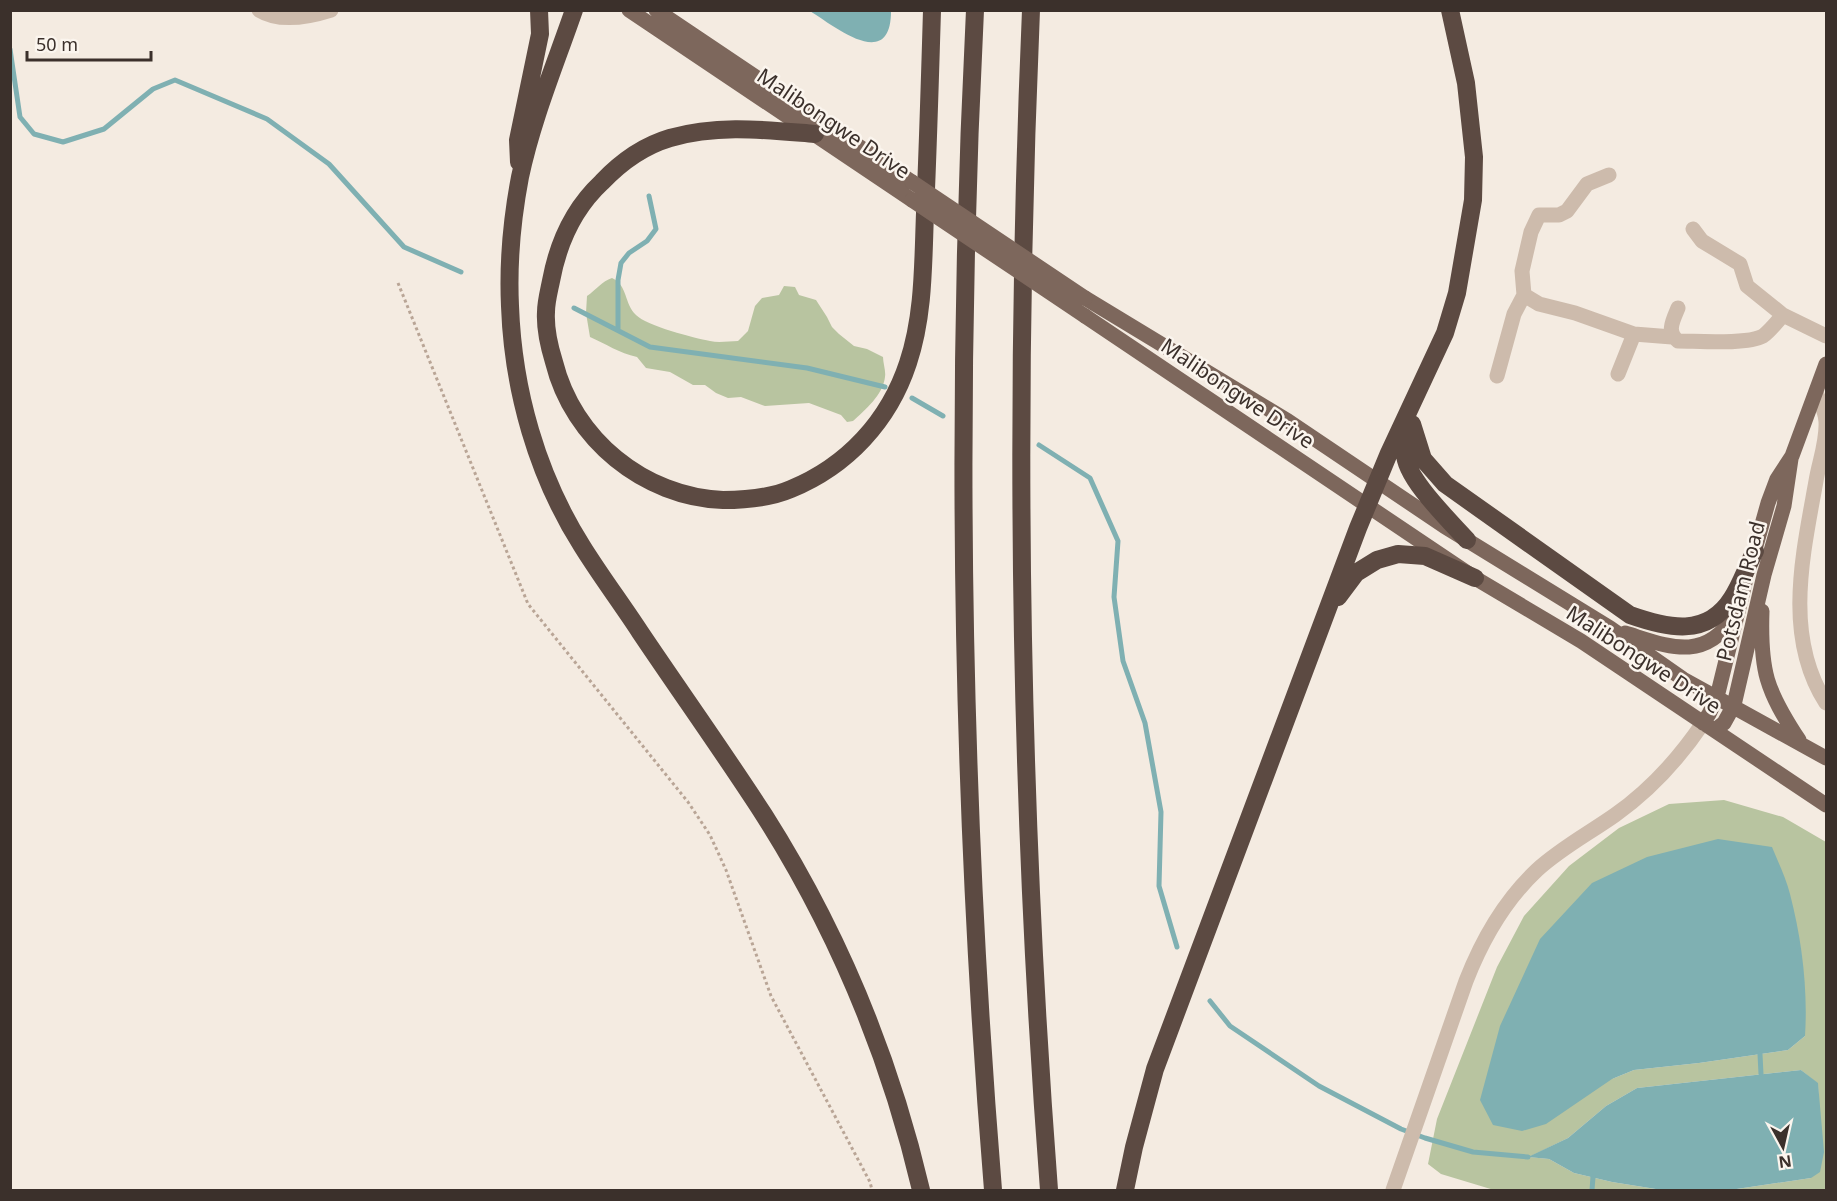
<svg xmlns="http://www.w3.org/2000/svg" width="1837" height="1201" font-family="'Noto Sans',sans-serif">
	<rect width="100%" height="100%" fill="#f4ebe1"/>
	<path fill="#b8c4a0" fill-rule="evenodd" d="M 612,278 C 628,285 624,304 636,315 C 647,326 694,338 710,341 C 719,343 729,341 738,341 L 748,331 L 755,306 L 762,298 L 779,295 L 784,286 L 795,287 L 799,295 L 816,300 L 827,317 L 832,327 L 839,334 L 854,346 L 867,349 L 883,357 C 883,363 886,371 885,377 C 883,395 865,410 853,421 L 847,422 L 841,415 L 809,403 L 765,406 L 741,397 L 728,398 L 716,393 L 705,385 L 693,385 L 670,372 L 646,368 L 637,357 C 619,353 606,344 590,337 L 586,313 L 587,296 C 596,290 602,281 612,278 Z
		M 1724,800 L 1783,817 L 1826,842 L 1826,1190 L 1730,1190 L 1811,1178 L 1819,1114 L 1818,1084 L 1801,1070 L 1637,1088 L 1606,1106 L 1568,1138 L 1529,1157 L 1549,1159 L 1574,1173 L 1612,1182 L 1662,1190 L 1494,1190 L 1441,1174 L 1428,1164 L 1437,1119 L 1497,967 L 1524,916 L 1569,866 L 1619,828 L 1669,804 ZM 1801,951 L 1805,1036 L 1788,1050 L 1699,1063 L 1634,1070 L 1612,1079 Z"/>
	<path fill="#7fb0b2" d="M 810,11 L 891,11 C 891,73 834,26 810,11 Z
		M 1718,839 L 1772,847 C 1778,862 1786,878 1790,894 C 1802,940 1808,989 1805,1036 L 1788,1050 L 1699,1063 L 1634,1070 L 1612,1079 L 1546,1124 L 1522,1131 L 1493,1125 L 1480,1100 L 1500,1026 L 1540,939 L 1592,883 L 1647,857 Z
		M 1801,1070 L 1818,1083 L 1824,1152 L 1820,1172 L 1811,1178 L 1730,1190 L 1662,1190 L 1612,1182 L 1574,1173 L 1549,1159 L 1528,1157 L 1568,1138 L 1606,1106 L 1637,1088 Z"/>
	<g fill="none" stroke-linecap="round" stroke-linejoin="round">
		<path stroke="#7fb0b2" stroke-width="5" d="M 10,49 L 20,117 L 34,134 L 63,142 L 104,129 L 153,89 L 175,80 L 267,119 L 329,164 L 404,247 L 461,272
			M 574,308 L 650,347 L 807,368 L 885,387
			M 618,330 L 618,280 L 621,263 L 629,253 L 647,241 L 656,229 L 649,196
			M 912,398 L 943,416
			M 1039,445 L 1090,478 L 1118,541 L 1114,597 L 1123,661 L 1145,723 L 1161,812 L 1159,886 L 1177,947
			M 1210,1001 L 1230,1026 L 1319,1086 L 1401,1129 L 1425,1138 L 1473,1152 L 1528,1157
			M 1760,1054 L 1761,1074
			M 1592,1190 L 1593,1177"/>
		<path stroke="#b9a596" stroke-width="3" stroke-dasharray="3 3" stroke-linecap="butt" d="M 398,283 L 528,604 L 688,802 L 710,835 L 726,870 L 771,996 L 870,1182 L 872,1190"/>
		<path stroke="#cdbbac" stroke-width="15" d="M 259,10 C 280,23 309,17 331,10
			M 1609,175 L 1587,184 L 1567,211 L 1559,215 L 1539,215 L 1531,232 L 1522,271 L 1524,295 L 1539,304 L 1575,313 L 1634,334 L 1672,337
			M 1693,229 L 1702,241 L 1740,264 L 1747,286 L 1783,315 L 1826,336
			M 1678,308 C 1673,320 1666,332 1678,341 C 1697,341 1747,345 1763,336 C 1770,331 1777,322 1783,315
			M 1618,374 L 1634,334
			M 1497,376 L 1514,314 L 1524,295
			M 1816,393 C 1820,402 1826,412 1826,422 C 1827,442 1819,462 1816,481 C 1803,554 1783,636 1826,703
			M 1393,1190 L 1466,981 C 1482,940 1504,901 1537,870 C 1561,848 1588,834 1615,815 C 1649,791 1680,757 1703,723"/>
		<path stroke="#7d675c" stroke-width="15" d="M 629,10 L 912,200
			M 656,10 L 912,182
			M 1085,298 L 1288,421 L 1444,526 L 1610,628 L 1683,679 L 1826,758
			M 1085,316 L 1475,578 L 1581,641 L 1826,805
			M 1752,560 L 1768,503 L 1777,479 L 1792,456 L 1826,364
			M 1762,611 C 1760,671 1766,690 1799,740
			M 1625,633 C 1668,646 1703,663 1734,617
			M 1703,723 L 1709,714 L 1717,697 L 1745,583
			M 1715,730 L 1724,723 L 1734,705 L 1764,575 L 1784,506 L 1791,459"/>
		<path stroke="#5c4a42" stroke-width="18" d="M 574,10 C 555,65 532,120 520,177 C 512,219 508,263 510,306 C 513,390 537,475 582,546 C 600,575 621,603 640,632 C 681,693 724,753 764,815 C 837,930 890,1058 921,1190
			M 975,10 C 955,404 961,798 993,1190
			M 1031,10 C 1014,404 1019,798 1049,1190
			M 815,134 C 766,130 718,124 670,138 C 643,146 621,162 602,182 C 573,209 558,243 551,281 C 549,291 546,302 546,312 C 545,329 549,346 554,362 C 573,439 644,497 723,500 C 746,500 770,498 791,489 C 847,466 889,421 908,363 C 924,315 923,264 925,213 C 928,146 930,78 932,10
			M 519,162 L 518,140 L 540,34 L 539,10
			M 1412,424 L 1423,459 L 1445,484 L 1630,615 C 1667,628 1707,638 1732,598 C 1741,584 1747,566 1755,551
			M 1411,425 C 1409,434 1405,443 1405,453 C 1404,477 1451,522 1467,540
			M 1338,597 L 1356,573 L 1377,560 L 1398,554 L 1425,556 L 1475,578
			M 1125,1190 L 1134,1147 L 1155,1069 L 1358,528 L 1389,453 L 1445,333 L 1457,293 L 1473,200 L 1474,157 L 1466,83 L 1450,10"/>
		<path stroke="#7d675c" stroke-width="15" d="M 912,182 L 1085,298
			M 912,200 L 1085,316"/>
	</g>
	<g text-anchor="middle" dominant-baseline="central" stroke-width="5" stroke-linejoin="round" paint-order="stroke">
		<g font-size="21" fill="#3b302b" stroke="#fbf5ee">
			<text transform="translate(834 123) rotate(34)">Malibongwe Drive</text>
			<text transform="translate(1238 393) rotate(34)">Malibongwe Drive</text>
			<text transform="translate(1740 591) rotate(-76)">Potsdam Road</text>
			<text transform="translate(1644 659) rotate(33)">Malibongwe Drive</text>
		</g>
	</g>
	<rect width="1837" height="1201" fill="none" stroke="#3b302b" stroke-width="24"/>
	<g transform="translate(1783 1147) rotate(172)" stroke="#fbf5ee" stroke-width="4.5" paint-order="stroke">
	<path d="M0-4.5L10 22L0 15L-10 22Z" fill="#3b302b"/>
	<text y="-9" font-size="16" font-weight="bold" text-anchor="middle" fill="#3b302b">N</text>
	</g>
	<path d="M27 51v9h124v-9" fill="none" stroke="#3b302b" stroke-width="3"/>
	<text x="36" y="51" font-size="18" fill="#3b302b" stroke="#fbf5ee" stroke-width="4.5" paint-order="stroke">50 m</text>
</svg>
